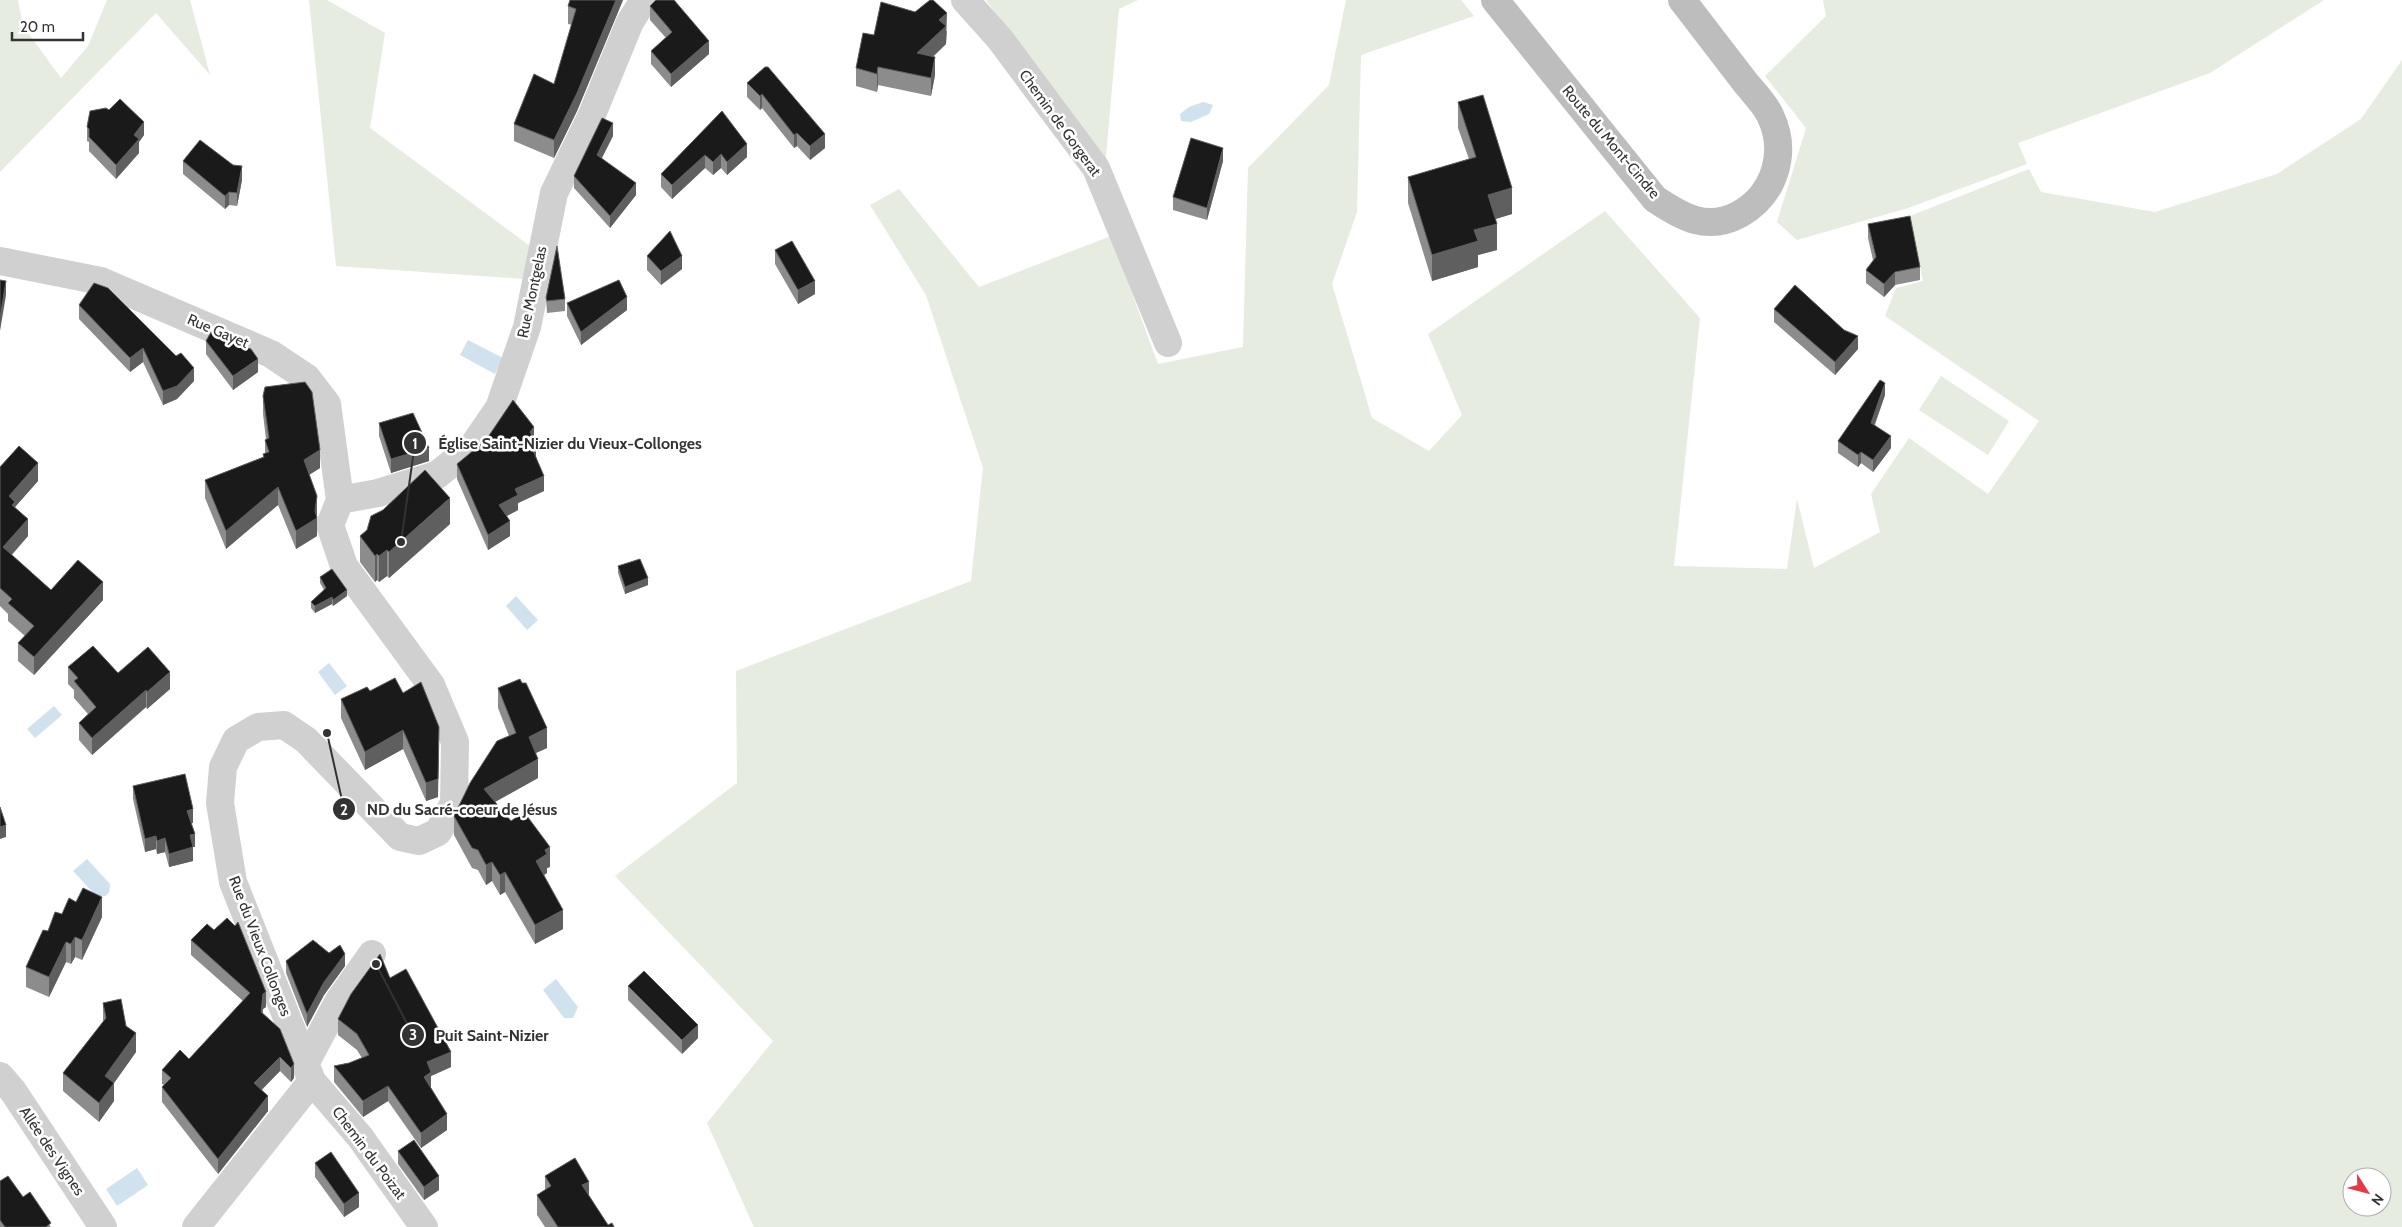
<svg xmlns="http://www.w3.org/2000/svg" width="2402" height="1227" font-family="Cabin,sans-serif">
	<rect width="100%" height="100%" fill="#fff"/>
	<path fill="#e6ecdf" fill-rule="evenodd" d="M 0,0 L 18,0 L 23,26 L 61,78 L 88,46 L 107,0 L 190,0 L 210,75 L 156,13 L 0,172 Z
		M 309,0 L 327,0 L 385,33 L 370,128 L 530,246 L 524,279 L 336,266 Z
		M 986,0 L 1138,0 L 1119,9 L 1105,168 Z
		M 1346,0 L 1461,0 L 1474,16 L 1361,55 L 1357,212 L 1332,284 L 1372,418 L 1429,451 L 1462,415 L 1428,334 L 1605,211 L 1700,318 L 1674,566 L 1787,569 L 1797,499 L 1814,568 L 1880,532 L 1871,494 L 1909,438 L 1988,494 L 2039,421 L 1885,316 L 1896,288 L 1923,281 L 1910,216 L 2029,169 L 2041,192 L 2155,212 L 2277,174 L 2361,119 L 2402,60 L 2402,1227 L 754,1227 L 707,1123 L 773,1041 L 615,876 L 737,783 L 736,671 L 971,581 L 983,468 L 926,295 L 870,205 L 899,189 L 979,287 L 1111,236 L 1158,364 L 1243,347 L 1248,168 L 1329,85 ZM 2352,1177 L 2382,1177 L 2382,1207 L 2352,1207 Z
		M 1823,0 L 2324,0 L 2210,73 L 2018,143 L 2027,164 L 1908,208 L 1797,240 L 1777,222 L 1806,128 L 1765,76 L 1826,16 Z
		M 1941,376 L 2009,421 L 1988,455 L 1919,410 Z"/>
	<path fill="#cfe2ee" d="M 1203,102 L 1213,105 L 1209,114 L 1191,122 L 1181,121 L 1180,114 L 1189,107 Z
		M 468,340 L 503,358 L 495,374 L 460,355 Z
		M 516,596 L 538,620 L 527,630 L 506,606 Z
		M 329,663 L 347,686 L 335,695 L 318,672 Z
		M 54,706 L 62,715 L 35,738 L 27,729 Z
		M 87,859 L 110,884 L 109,893 L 105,896 L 96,896 L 73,871 Z
		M 556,979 L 578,1007 L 573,1018 L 564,1018 L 543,990 Z
		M 137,1168 L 148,1185 L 117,1206 L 106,1189 Z"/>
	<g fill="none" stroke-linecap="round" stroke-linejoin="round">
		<path stroke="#d0d0d0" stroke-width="28" d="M 965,0 L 999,38 L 1096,168 L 1168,343
			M 0,261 L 101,281 L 271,354 L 307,378 L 327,404 L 340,500 L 330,525 L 344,566 L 431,685 L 455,742 L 454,803 L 438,832 L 419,841 L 400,837 L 306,740 L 284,725 L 258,727 L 236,740 L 223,767 L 220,803 L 233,882 L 312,1081 L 360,1137 L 424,1227
			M 340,500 L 378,493 L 437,475 L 473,446 L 499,408 L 527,327 L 554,193 L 591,117 L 630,22 L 644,0
			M 305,1064 L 338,1002 L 372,954
			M 0,1076 L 13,1091 L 103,1227
			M 196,1227 L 312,1081"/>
		<path stroke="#bdbdbd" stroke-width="28" d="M 1495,0 L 1655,199 C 1682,217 1707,232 1740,214 C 1775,194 1788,152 1770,115 C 1765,104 1753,92 1745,82 C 1724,55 1703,27 1682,0"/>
	</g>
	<path fill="#8c8c8c" d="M 623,0 L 577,111 L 554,158 L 514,141 L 514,124 L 554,84 L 572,25 L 568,24 L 568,6 Z
		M 650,6 L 709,54 L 671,87 L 651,64 L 651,51 L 666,38 L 650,20 Z
		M 947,31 L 946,44 L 933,57 L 935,75 L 931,96 L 878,85 L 877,92 L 856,86 L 856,68 L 874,35 Z
		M 765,67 L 825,148 L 810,160 L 797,146 L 794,148 L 762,108 L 760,110 L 747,97 L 747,83 Z
		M 1458,102 L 1512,214 L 1496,219 L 1497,250 L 1478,255 L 1478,267 L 1432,281 L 1408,203 L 1408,177 L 1469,159 L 1458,128 Z
		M 722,111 L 747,157 L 727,175 L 721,168 L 713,175 L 705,168 L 672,199 L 661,187 L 661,174 Z
		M 87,127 L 144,135 L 139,142 L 139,153 L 116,179 L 89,151 L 89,142 L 87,141 Z
		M 613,136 L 602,158 L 636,195 L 610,228 L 574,188 L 574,176 Z
		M 183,161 L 242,180 L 237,206 L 229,205 L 225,209 L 183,174 Z
		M 1223,161 L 1207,220 L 1173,210 L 1173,197 Z
		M 1868,224 L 1920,267 L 1920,280 L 1895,285 L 1884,297 L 1866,283 L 1866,270 L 1873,260 L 1868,238 Z
		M 775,250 L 815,294 L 798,304 L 775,264 Z
		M 647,256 L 682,269 L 661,285 L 647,270 Z
		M 546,298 L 565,299 L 565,311 L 547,313 Z
		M 567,303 L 627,310 L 581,345 L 567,316 Z
		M 79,305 L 194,381 L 177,399 L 163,405 L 143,362 L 130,372 L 79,319 Z
		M 1774,309 L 1858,349 L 1835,375 L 1774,322 Z
		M 206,341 L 258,372 L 233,390 L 206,354 Z
		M 1885,395 L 1875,425 L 1891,448 L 1873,472 L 1861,463 L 1858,467 L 1838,453 L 1838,441 Z
		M 263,396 L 320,468 L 309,475 L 317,514 L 317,536 L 296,549 L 278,505 L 226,549 L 205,498 L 205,480 L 263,457 L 263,454 L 265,454 L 265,440 L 266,439 L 263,414 Z
		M 379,423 L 429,461 L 391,473 L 379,436 Z
		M 534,440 L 536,456 L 544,491 L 518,503 L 518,510 L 507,516 L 510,536 L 488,550 L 457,479 L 457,464 Z
		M 0,467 L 38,481 L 15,507 L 28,536 L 12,555 L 51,590 L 103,600 L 34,675 L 18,661 L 18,643 L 25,636 L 8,621 L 8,614 L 0,606 Z
		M 450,524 L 389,578 L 387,576 L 379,582 L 377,580 L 375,582 L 360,562 L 360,536 Z
		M 618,566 L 648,585 L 625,594 L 618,573 Z
		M 320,577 L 347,596 L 333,606 L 332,604 L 315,613 L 311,608 L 311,602 L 324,590 L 320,583 Z
		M 68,667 L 118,673 L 170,689 L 147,709 L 146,707 L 92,755 L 79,740 L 79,723 L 88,714 L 74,698 L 74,690 L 68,684 Z
		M 395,678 L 438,797 L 426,801 L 403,749 L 365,770 L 341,718 L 341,699 L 370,691 Z
		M 498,688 L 547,748 L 536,753 L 538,778 L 495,802 L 550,867 L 547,868 L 547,873 L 544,875 L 563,929 L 535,944 L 505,892 L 500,895 L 492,881 L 486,885 L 478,870 L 472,868 L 454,835 L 454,816 L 509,736 L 498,708 Z
		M 133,786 L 193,823 L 191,823 L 195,847 L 193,847 L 193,861 L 169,867 L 165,852 L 157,854 L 156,849 L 145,852 L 133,799 Z
		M 62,914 L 102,917 L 82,960 L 75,957 L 71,964 L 66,962 L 49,997 L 26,987 L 26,967 L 48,931 Z
		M 207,924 L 266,1007 L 263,1009 L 263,1013 L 280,1029 L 294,1078 L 291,1082 L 280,1071 L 262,1090 L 268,1111 L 218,1174 L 162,1102 L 162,1087 L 164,1085 L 162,1084 L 162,1070 L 189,1059 L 243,1001 L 191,955 L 191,940 Z
		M 286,961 L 345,966 L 324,995 L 307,1027 L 286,973 Z
		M 390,978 L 451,1067 L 431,1076 L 431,1088 L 447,1130 L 421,1148 L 388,1101 L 363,1117 L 334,1082 L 334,1066 L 349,1063 L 362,1058 L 357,1050 L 338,1035 L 338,1019 Z
		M 628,986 L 698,1038 L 682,1054 L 628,1000 Z
		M 103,1003 L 126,1026 L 136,1052 L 114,1083 L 114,1101 L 99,1122 L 63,1091 L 63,1073 L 103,1022 Z
		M 398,1151 L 439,1190 L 424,1200 L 398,1164 Z
		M 315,1163 L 359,1207 L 344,1217 L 315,1177 Z
		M 545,1176 L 589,1196 L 608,1225 L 614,1227 L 545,1227 L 537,1215 L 537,1195 L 545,1190 Z
		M 0,1181 L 23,1197 L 51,1227 L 0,1227 Z"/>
	<path fill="#5f5f5f" d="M 616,0 L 623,0 L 577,111 L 554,158 L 554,140 Z
		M 947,13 L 946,44 L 917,71 L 917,53 L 939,20 Z
		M 709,41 L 709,54 L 671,87 L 671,74 Z
		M 935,57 L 935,75 L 931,96 L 931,78 Z
		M 878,67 L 878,85 L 877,92 L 877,74 Z
		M 762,94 L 762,108 L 760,110 L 760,96 Z
		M 144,122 L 144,135 L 139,142 L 139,153 L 116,179 L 116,165 L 134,135 Z
		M 613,123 L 613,136 L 597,167 L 597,155 Z
		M 797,133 L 797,146 L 794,148 L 794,135 Z
		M 825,134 L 825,148 L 810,160 L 810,146 Z
		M 747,144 L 747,157 L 727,175 L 727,162 Z
		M 1223,148 L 1223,161 L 1207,220 L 1207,208 Z
		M 721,154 L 721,168 L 713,175 L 713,162 Z
		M 705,155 L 705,168 L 672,199 L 672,185 Z
		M 242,166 L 242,180 L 237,206 L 237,193 Z
		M 636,183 L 636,195 L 610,228 L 610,216 Z
		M 1512,188 L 1512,214 L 1488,221 L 1488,195 Z
		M 229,192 L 229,205 L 225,209 L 225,196 Z
		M 1497,224 L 1497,250 L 1478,255 L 1478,267 L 1432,281 L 1432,255 L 1474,230 Z
		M 682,256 L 682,269 L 661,285 L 661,271 Z
		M 1895,272 L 1895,285 L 1884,297 L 1884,284 Z
		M 6,281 L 6,295 L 0,331 L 0,318 Z
		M 815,281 L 815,294 L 798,304 L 798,290 Z
		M 627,297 L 627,310 L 581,345 L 581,332 Z
		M 1858,336 L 1858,349 L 1835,375 L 1835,362 Z
		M 143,348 L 143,362 L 130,372 L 130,358 Z
		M 258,359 L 258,372 L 233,390 L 233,376 Z
		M 194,368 L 194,381 L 177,399 L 163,405 L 163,391 Z
		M 1885,383 L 1885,395 L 1871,434 L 1871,423 Z
		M 534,427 L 534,443 L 536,443 L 536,459 L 531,461 L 530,432 Z
		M 1891,436 L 1891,448 L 1873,472 L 1873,460 Z
		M 429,448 L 429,461 L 391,473 L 391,459 Z
		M 320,450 L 320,468 L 304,478 L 304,460 Z
		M 1861,452 L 1861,463 L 1858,467 L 1858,455 Z
		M 38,463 L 38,481 L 15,507 L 15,519 L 9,496 Z
		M 544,476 L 544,491 L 518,503 L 518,510 L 499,520 L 499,505 L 515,489 Z
		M 278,487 L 278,505 L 226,549 L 226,531 Z
		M 317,496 L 317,536 L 296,549 L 296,531 L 315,511 Z
		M 450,498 L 450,524 L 389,578 L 389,552 Z
		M 28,519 L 28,536 L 3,564 L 3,547 Z
		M 510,521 L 510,536 L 488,550 L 488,535 Z
		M 387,550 L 387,576 L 379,582 L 379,556 Z
		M 377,554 L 377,580 L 375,582 L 375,556 Z
		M 648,578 L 648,585 L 625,594 L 625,587 Z
		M 103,582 L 103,600 L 34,675 L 34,657 Z
		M 347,590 L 347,596 L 333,606 L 333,600 Z
		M 332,597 L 332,604 L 315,613 L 315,606 Z
		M 170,672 L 170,689 L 147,709 L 147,692 Z
		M 146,690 L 146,707 L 92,755 L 92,738 Z
		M 547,728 L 547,748 L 529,756 L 529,737 Z
		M 403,730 L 403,749 L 365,770 L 365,752 Z
		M 439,745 L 438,797 L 426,801 L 426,783 Z
		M 538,759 L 538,778 L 484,808 L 484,789 Z
		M 193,809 L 193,823 L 187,824 L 187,811 Z
		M 6,825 L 6,837 L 0,839 L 0,827 Z
		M 195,834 L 195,847 L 193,847 L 193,861 L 169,867 L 169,854 L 190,835 Z
		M 156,836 L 156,849 L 145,852 L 145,839 Z
		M 165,838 L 165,852 L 157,854 L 157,841 Z
		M 550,847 L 550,867 L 547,868 L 547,873 L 536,880 L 536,861 L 545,850 Z
		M 492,862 L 492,881 L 486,885 L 486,865 Z
		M 505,872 L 505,892 L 500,895 L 500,875 Z
		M 102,897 L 102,917 L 82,960 L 82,940 Z
		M 563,910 L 563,929 L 535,944 L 535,925 Z
		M 75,937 L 75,957 L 71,964 L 71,944 Z
		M 66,942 L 66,962 L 49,997 L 49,977 Z
		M 345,954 L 345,966 L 324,995 L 307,1027 L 307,1014 L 324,982 Z
		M 266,992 L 266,1007 L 263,1009 L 261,1026 L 261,1012 L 263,994 Z
		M 698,1025 L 698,1038 L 682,1054 L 682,1040 Z
		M 136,1033 L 136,1052 L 114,1083 L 114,1101 L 99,1122 L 99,1103 L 105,1076 Z
		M 451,1052 L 451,1067 L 431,1076 L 431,1088 L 424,1077 L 427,1062 Z
		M 280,1057 L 280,1071 L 254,1097 L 254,1083 Z
		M 294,1064 L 294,1078 L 291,1082 L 291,1068 Z
		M 388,1086 L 388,1101 L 363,1117 L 363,1101 Z
		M 268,1096 L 268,1111 L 218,1174 L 218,1159 Z
		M 447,1114 L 447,1130 L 421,1148 L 421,1133 Z
		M 439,1176 L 439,1190 L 424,1200 L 424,1187 Z
		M 589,1182 L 589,1202 L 582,1185 Z
		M 359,1193 L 359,1207 L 344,1217 L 344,1204 Z"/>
	<path fill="#1a1a1a" stroke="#5f5f5f" d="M 570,0 L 616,0 L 577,93 L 554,140 L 514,124 L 534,74 L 554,84 L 576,9 L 568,6 Z
		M 656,0 L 674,0 L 709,41 L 671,74 L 651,51 L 672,32 L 650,6 Z
		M 930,0 L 933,0 L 947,13 L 939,20 L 946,26 L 917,53 L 935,57 L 931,78 L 878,67 L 877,74 L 856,68 L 863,33 L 874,35 L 881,2 L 915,12 Z
		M 765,67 L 768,67 L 825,134 L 810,146 L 797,133 L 794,135 L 762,94 L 760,96 L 747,83 Z
		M 1483,95 L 1512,188 L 1488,195 L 1497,224 L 1474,230 L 1478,241 L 1432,255 L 1408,177 L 1476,157 L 1458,102 Z
		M 120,99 L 144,122 L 134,135 L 139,139 L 116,165 L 89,137 L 89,129 L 87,127 L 90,111 L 106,108 L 109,110 Z
		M 722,111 L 747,144 L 727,162 L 721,154 L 713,162 L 705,155 L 672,185 L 661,174 Z
		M 602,118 L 613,123 L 597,155 L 636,183 L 610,216 L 574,176 Z
		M 1191,138 L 1223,148 L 1207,208 L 1173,197 Z
		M 200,140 L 233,165 L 242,166 L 237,193 L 229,192 L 225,196 L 183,161 Z
		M 1910,216 L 1920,267 L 1895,272 L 1884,284 L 1866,270 L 1876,257 L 1868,224 Z
		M 670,231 L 682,256 L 661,271 L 647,256 Z
		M 792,241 L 815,281 L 798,290 L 775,250 Z
		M 557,246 L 565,299 L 547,301 L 546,298 Z
		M 0,280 L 6,281 L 0,318 Z
		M 619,280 L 627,297 L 581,332 L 567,303 Z
		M 94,283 L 108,288 L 176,356 L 181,353 L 194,368 L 177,386 L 163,391 L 143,348 L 130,358 L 79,305 Z
		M 1795,285 L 1844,330 L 1858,336 L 1835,362 L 1774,309 Z
		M 211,332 L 251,349 L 258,359 L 233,376 L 206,341 Z
		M 1880,380 L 1885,383 L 1871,423 L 1891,436 L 1873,460 L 1861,452 L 1858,455 L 1838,441 Z
		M 305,382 L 312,392 L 320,450 L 304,460 L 317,496 L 315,511 L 317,518 L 296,531 L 278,487 L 226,531 L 205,480 L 264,457 L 263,454 L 269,452 L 265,440 L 269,438 L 263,396 L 265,387 Z
		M 513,400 L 534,427 L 530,432 L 536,443 L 531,446 L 544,476 L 515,489 L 518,495 L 499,505 L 510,521 L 488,535 L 457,464 L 486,440 Z
		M 413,413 L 429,448 L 391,459 L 379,423 Z
		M 19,446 L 38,463 L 9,496 L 15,502 L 12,505 L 28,519 L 3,547 L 51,590 L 78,560 L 103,582 L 34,657 L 18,643 L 34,626 L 8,603 L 12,599 L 0,588 L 0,467 Z
		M 425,470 L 450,498 L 389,552 L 387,550 L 379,556 L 377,554 L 375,556 L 360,536 L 367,530 L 371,516 L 383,510 Z
		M 640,559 L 648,578 L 625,587 L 618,566 Z
		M 332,569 L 347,590 L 333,600 L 332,597 L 315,606 L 311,602 L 326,588 L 320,577 Z
		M 93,646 L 118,673 L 148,647 L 170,672 L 147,692 L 146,690 L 92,738 L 79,723 L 96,707 L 74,681 L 78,678 L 68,667 Z
		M 395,678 L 403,693 L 421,682 L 439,727 L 438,779 L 426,783 L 403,730 L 365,752 L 341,699 L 367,687 L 370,691 Z
		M 520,679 L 522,683 L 526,683 L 547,728 L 529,737 L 538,759 L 484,789 L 511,821 L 524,812 L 550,847 L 545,850 L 547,854 L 536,861 L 563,910 L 535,925 L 505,872 L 500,875 L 492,862 L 486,865 L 478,850 L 472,848 L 454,816 L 470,783 L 497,741 L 516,733 L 498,688 Z
		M 185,774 L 193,809 L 187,811 L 195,834 L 190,835 L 193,847 L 169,854 L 165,838 L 157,841 L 156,836 L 145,839 L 133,786 Z
		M 0,807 L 6,825 L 0,827 Z
		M 83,888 L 102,897 L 82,940 L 75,937 L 71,944 L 66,942 L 49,977 L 26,967 L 43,930 L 48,931 L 55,912 L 62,914 L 69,898 L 76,902 Z
		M 227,918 L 235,926 L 238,922 L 266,992 L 263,994 L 261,1012 L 280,1029 L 294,1064 L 291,1068 L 280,1057 L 254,1083 L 268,1096 L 218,1159 L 162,1087 L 171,1078 L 162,1070 L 180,1050 L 189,1059 L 250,993 L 191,940 L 207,924 L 214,930 Z
		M 313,940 L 329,953 L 340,945 L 345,954 L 324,982 L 307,1014 L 286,961 Z
		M 380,954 L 390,978 L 406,969 L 451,1052 L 427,1062 L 431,1072 L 424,1077 L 447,1114 L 421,1133 L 388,1086 L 363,1101 L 334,1066 L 349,1063 L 369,1055 L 357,1034 L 338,1019 L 351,994 Z
		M 644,971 L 698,1025 L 682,1040 L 628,986 Z
		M 121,999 L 126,1026 L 136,1033 L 105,1076 L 114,1083 L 99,1103 L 63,1073 L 106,1018 L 103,1003 Z
		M 414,1140 L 439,1176 L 424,1187 L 398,1151 Z
		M 331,1152 L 359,1193 L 344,1204 L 315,1163 Z
		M 575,1158 L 589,1182 L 582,1185 L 608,1225 L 612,1223 L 614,1227 L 558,1227 L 537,1195 L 551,1186 L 545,1176 Z
		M 8,1176 L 23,1197 L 30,1192 L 51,1223 L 46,1227 L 5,1227 L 0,1220 L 0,1181 Z"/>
	<g text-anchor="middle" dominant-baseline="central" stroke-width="5" stroke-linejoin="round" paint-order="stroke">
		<g font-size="15" fill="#333" stroke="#fff">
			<text transform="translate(1060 123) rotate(54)">Chemin de Gorgerat</text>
			<text transform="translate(1611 142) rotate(50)">Route du Mont-Cindre</text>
			<text transform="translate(532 292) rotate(-78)">Rue Montgelas</text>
			<text transform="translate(218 331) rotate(23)">Rue Gayet</text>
			<text transform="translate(260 946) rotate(69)">Rue du Vieux Collonges</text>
			<text transform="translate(52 1151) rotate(56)">Allée des Vignes</text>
			<text transform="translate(369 1153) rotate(53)">Chemin du Poizat</text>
		</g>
	</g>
	<path fill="none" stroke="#333" stroke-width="2" d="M401 542L415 443M327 733L344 809M376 964L413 1035"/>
	<g fill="#333" stroke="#fff" stroke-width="2">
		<circle cx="401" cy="542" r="5"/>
		<circle cx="327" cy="733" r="5"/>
		<circle cx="376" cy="964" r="5"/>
		<circle cx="415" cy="443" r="12"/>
		<circle cx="344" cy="809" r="12"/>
		<circle cx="413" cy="1035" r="12"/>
	</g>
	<g font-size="15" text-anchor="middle" font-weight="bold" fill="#fff">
		<text x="415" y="449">1</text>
		<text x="344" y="815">2</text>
		<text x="413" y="1040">3</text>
	</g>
	<g font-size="16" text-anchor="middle" font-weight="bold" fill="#333" stroke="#fff" stroke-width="5" stroke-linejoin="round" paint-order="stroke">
		<text x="570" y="449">Église Saint-Nizier du Vieux-Collonges</text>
		<text x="462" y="815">ND du Sacré-coeur de Jésus</text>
		<text x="492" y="1041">Puit Saint-Nizier</text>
	</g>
	<g transform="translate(2367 1192) rotate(126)"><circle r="24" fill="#ffffff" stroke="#adadad"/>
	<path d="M0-4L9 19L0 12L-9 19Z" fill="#e63946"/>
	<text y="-8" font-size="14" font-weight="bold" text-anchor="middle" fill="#333333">N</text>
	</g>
	<path d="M12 32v8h71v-8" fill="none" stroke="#333333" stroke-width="2.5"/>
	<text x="20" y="32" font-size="15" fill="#333333" stroke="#ffffff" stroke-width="4" paint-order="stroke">20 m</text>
</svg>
